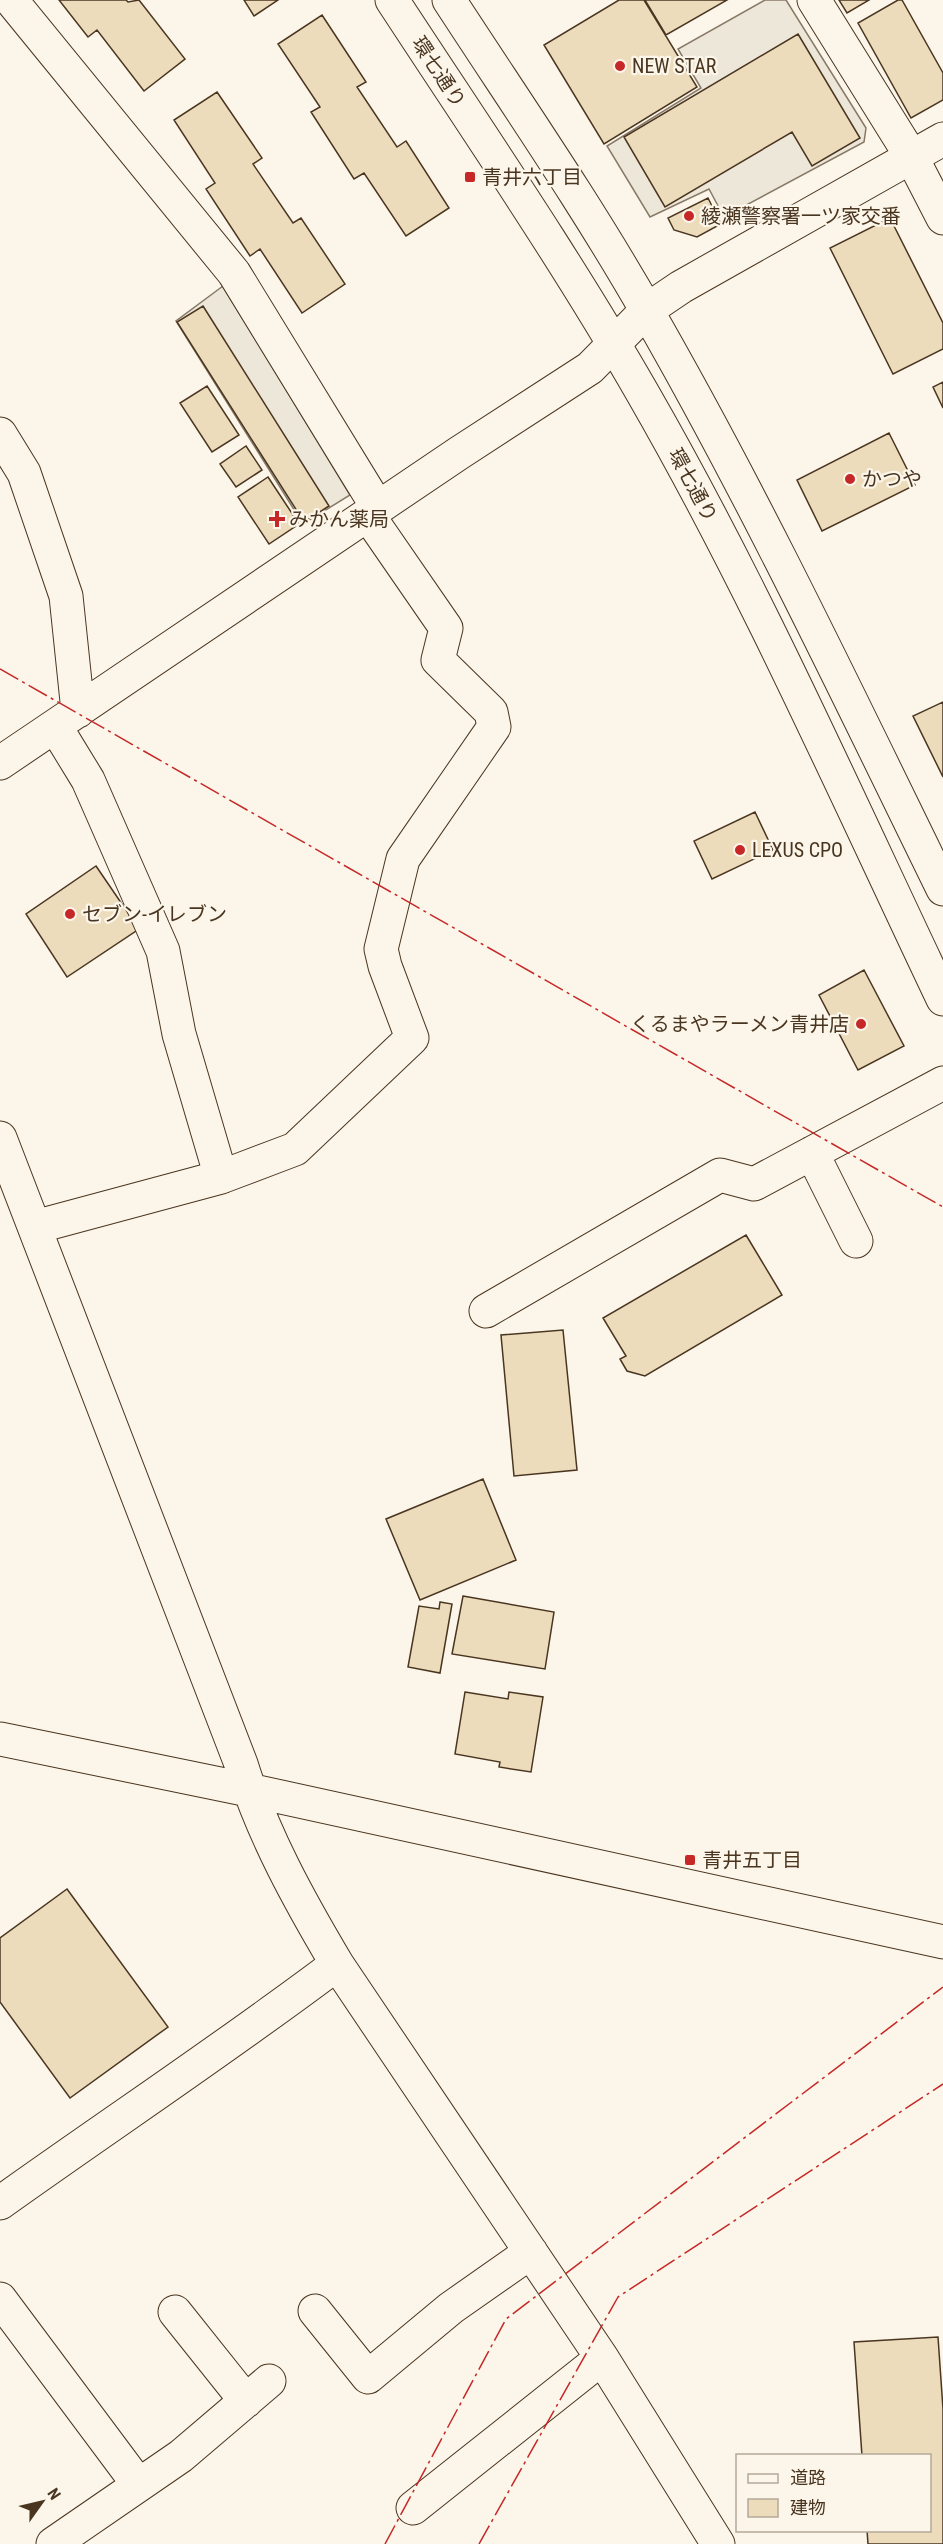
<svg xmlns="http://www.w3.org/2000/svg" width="943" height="2544" font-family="'Roboto Condensed','Noto Sans JP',sans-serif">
	<rect width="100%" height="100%" fill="#fbf6e9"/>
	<path fill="#ede7d9" stroke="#887966" stroke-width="1.5" d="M 765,0 L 786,0 L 866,128 L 864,142 L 724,217 L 709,189 L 650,217 L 607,146 L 701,88 L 678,49 Z
		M 223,286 L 350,495 L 303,524 L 176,321 Z"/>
	<path fill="#ecdcbc" stroke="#4a3520" stroke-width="1.5" d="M 59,0 L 126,0 L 128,2 L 139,0 L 185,59 L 144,91 L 97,30 L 88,37 Z
		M 244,0 L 278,0 L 254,16 Z
		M 619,0 L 644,0 L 697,87 L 604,144 L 544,45 Z
		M 645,0 L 727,0 L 666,35 Z
		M 839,0 L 869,0 L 847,13 Z
		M 898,0 L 902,0 L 943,73 L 943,100 L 911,118 L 858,23 Z
		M 322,15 L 366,82 L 357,87 L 397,147 L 406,141 L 449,208 L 406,236 L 364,173 L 354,179 L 311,112 L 320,107 L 278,44 Z
		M 798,34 L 860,138 L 812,166 L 792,132 L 665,207 L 624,137 Z
		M 217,92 L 262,158 L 253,164 L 293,223 L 301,218 L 345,284 L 302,313 L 260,249 L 250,256 L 206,189 L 215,183 L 174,120 Z
		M 708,198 L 721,224 L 697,237 L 674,230 L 668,218 Z
		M 890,218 L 943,323 L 943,349 L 893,374 L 830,248 Z
		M 203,306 L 329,506 L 304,522 L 177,322 Z
		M 943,382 L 943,408 L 933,387 Z
		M 207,386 L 239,435 L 212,452 L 180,403 Z
		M 889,433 L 915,485 L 822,531 L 797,480 Z
		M 246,446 L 262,470 L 236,487 L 220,464 Z
		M 268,477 L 299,524 L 269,544 L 238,497 Z
		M 943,702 L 943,777 L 913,716 Z
		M 755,812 L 773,850 L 712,879 L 694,841 Z
		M 96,866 L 139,929 L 67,977 L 26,914 Z
		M 864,970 L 904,1046 L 858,1070 L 819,995 Z
		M 746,1235 L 782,1295 L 645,1376 L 627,1371 L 620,1359 L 626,1356 L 603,1318 Z
		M 563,1330 L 577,1470 L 514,1476 L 501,1335 Z
		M 483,1479 L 516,1560 L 420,1600 L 386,1519 Z
		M 463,1596 L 554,1612 L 545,1669 L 452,1654 Z
		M 440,1602 L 452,1604 L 440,1673 L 408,1667 L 419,1606 L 439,1609 Z
		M 465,1692 L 508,1699 L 509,1692 L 543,1697 L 531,1772 L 499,1767 L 500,1762 L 455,1754 Z
		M 67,1889 L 168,2027 L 70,2098 L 0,2002 L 0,1938 Z
		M 938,2337 L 943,2409 L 943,2544 L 868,2544 L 867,2530 L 930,2530 L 930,2456 L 862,2456 L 854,2342 Z"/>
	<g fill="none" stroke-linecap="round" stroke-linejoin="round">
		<g stroke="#4a3520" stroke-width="35">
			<path id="minor" d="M 11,0 L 234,273 L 378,508
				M 814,0 L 911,156 L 943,218
				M 0,434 L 24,473 L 66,596 L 78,711
				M 55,726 L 88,780 L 163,951 L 179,1034 L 221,1177
				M 0,763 L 459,453 L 590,368 L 647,310 L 681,287 L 943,139
				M 0,1138 L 241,1764 C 263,1835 299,1900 337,1964 L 602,2358 L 718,2544
				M 812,1153 L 856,1241
				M 35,1227 L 221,1177 L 295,1149 L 412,1038 L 385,966 L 381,949 L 403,859 L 494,727 L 491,712 L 438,660 L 446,628 L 368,515
				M 486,1311 L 720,1175 L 754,1184 L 943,1083
				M 0,1739 L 249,1790 L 943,1942
				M 0,2203 C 112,2123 227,2047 337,1964
				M 0,2299 L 138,2484
				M 315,2311 L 368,2377 L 451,2308 L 531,2252
				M 175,2312 L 246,2401
				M 413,2508 L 602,2358
				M 53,2544 L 181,2456 L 269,2381"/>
		</g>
		<g stroke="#4a3520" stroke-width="35">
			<path id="major" d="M 392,0 C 477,130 565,258 642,392 C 755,588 846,795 943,999
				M 449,0 C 516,103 586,204 647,311 C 755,499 848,695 943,889"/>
		</g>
		<use href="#minor" stroke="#fbf6e9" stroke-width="33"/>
		<use href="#major" stroke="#fbf6e9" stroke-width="33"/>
		<path stroke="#c62828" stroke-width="1.5" stroke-dasharray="21 4.5 3 4.5" stroke-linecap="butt" d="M 0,669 L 943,1207
			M 385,2544 L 506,2319 L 943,1987
			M 479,2544 L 618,2297 L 943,2084"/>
	</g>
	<g fill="#c62828" stroke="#fbf6e9" stroke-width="2">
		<circle cx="620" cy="66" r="6"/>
		<rect x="464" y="171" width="12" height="12" rx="3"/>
		<circle cx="689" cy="216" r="6"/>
		<circle cx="850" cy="479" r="6"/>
		<path d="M274 510h6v6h6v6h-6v6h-6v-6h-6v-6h6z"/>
		<circle cx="740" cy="850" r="6"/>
		<circle cx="70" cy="914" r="6"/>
		<circle cx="861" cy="1024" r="6"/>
		<rect x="684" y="1854" width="12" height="12" rx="3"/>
	</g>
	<g text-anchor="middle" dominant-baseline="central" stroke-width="4.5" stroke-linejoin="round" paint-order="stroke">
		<g font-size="20" fill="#4a3520" stroke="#fbf6e9" text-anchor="start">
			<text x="632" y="66">NEW STAR</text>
			<text x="482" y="177">青井六丁目</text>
			<text x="701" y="216">綾瀬警察署一ツ家交番</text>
			<text x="862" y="479">かつや</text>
			<text x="289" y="519">みかん薬局</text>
			<text x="752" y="850">LEXUS CPO</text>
			<text x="82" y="914">セブン-イレブン</text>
			<text x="849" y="1024" text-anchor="end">くるまやラーメン青井店</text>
			<text x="702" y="1860">青井五丁目</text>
		</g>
		<g font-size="20" fill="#4a3520" stroke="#fbf6e9">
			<text transform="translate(439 72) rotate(57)">環七通り</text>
			<text transform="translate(693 485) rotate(62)">環七通り</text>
		</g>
	</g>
	<rect x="736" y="2454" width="195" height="78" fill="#fbf6e9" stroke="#b4a999" stroke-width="1.5"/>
	<rect x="748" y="2474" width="30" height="9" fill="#fbf6e9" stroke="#b4a999" stroke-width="1.5"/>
	<text x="790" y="2484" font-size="18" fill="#4a3520">道路</text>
	<rect x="748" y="2499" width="30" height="18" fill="#ecdcbc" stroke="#b4a999" stroke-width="1.5"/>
	<text x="790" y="2514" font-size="18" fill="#4a3520">建物</text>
	<g transform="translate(42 2502) rotate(56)" stroke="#fbf6e9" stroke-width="4.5" paint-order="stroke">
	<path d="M0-4.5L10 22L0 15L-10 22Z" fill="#4a3520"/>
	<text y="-9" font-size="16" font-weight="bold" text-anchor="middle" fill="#4a3520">N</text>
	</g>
</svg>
